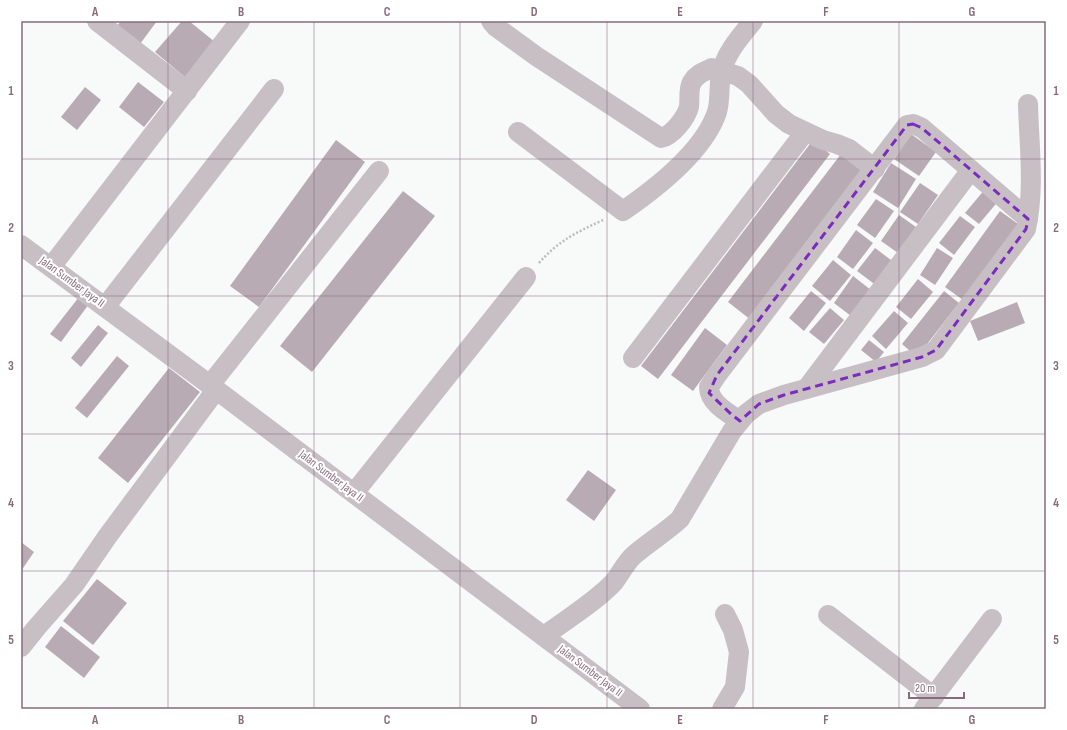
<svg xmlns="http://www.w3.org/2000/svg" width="1067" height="730" font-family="'Sofia Sans Condensed',sans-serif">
<rect width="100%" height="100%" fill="#f8fafa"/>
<g fill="#b8abb3">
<path d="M121,21H157L140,44L117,26Z"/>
<path d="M182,21H189L215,42L185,77L155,52Z"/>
<path d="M138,82L164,102L144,127L119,107Z"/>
<path d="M85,87L101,100L77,130L61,117Z"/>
<path d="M911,134L936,152L919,176L894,159Z"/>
<path d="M336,140L365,162L259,307L230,286Z"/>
<path d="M813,140L830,154L658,379L641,366Z"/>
<path d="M841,154L864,172L751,320L728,302Z"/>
<path d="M891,163L916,179L898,208L873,192Z"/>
<path d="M920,183L938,195L918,224L900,212Z"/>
<path d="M986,188L1000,199L979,224L965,213Z"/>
<path d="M403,191L435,216L312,372L280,346Z"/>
<path d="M876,199L894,211L875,238L857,225Z"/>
<path d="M1000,211L1018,224L963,300L945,287Z"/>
<path d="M899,215L916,227L898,253L881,241Z"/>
<path d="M960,216L975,227L954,255L939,243Z"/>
<path d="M856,230L873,243L853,269L837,257Z"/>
<path d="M875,248L895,263L877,286L857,271Z"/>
<path d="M937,248L953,258L935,285L920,275Z"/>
<path d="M833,260L851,275L830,301L812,286Z"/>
<path d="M853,276L871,290L851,316L834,303Z"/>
<path d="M918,279L933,292L911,319L896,307Z"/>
<path d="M811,291L826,303L804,331L789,318Z"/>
<path d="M944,291L959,303L917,357L902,344Z"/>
<path d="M79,297L89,304L61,342L50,334Z"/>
<path d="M1017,302L1025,323L978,341L970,321Z"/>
<path d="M830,308L844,320L824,344L809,332Z"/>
<path d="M894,311L908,323L886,349L872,336Z"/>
<path d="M98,325L108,333L81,367L71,358Z"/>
<path d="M705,328L727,345L693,391L671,375Z"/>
<path d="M869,340L884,352L876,362L861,350Z"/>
<path d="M117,356L129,366L87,418L75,408Z"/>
<path d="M169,368L200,392L128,483L98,458Z"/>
<path d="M588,470L616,490L594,521L566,500Z"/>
<path d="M21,542L34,552L21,571Z"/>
<path d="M97,579L127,603L93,645L63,621Z"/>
<path d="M61,626L100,657L84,678L45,647Z"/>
</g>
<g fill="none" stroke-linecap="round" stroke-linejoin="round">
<path stroke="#c0babe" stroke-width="2.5" stroke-dasharray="2 2" stroke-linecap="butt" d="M539,263C558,241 577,232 603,220"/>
<g stroke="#c7bfc4" stroke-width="20">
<path d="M97,21L187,91"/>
<path d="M491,21L496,27L536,56L661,138C672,136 686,118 689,107C690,99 688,89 692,82C697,74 703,72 712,68L738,76L749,84L776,114L789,124L823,140L837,144L849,149L875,169"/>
<path d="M518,132L623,211C655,189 704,151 717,112C721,99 718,83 722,70C727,51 741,36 753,21"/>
<path d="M21,245L210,385L640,709"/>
<path d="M51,267L240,21"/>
<path d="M105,307L274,89"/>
<path d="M633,358L805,132"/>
<path d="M210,385L379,171"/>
<path d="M807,388L971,170"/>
<path d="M740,421C728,413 709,403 709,387L717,375L907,125L913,124L922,128L1028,219"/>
<path d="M354,493L526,277"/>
<path d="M828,615L934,697"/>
<path d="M544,636C567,619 594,603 614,582C621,573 626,562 634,555C649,542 666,532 680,519L732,431L746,414L759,404L784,395L922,357L936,350L1026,229C1035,188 1029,146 1028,104"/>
<path d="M21,647L37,627L74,585L107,537L216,390"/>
<path d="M722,709L735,687L739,652L733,630L725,614"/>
<path d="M924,709L992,619"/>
</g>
</g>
<path fill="none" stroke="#7b2cbf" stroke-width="3" stroke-dasharray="8 5" stroke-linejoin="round" d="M913,124L922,128L1028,219L1026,229L936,350L922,357L784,395L759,404L740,421L732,415L709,393L717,375L907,125Z"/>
<path fill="none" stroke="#876b7c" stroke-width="1" stroke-opacity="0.55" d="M168,21V709M314,21V709M460,21V709M607,21V709M753,21V709M899,21V709M21,159H1046M21,296H1046M21,434H1046M21,571H1046"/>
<g text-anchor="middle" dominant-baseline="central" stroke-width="4" stroke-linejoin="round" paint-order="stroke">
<g font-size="12" fill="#876b7c" stroke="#fff">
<text transform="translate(72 282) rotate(36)">Jalan Sumber Jaya II</text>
<text transform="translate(331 476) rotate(37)">Jalan Sumber Jaya II</text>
<text transform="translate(590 671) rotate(37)">Jalan Sumber Jaya II</text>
</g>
</g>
<rect width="1067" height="730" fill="none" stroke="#ffffff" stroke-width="44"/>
<path d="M909 692v6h55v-6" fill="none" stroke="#876b7c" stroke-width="2"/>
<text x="915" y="692" font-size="12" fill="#876b7c" stroke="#ffffff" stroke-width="3" paint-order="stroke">20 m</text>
<rect x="22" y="22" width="1023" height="686" fill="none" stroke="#876b7c" stroke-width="1.5"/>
<g font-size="13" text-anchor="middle" font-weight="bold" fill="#876b7c">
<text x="95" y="16">A</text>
<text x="241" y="16">B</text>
<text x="387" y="16">C</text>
<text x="534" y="16">D</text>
<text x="680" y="16">E</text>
<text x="826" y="16">F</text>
<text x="972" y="16">G</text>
<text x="11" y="95">1</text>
<text x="1056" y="95">1</text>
<text x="11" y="232">2</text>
<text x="1056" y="232">2</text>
<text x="11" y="370">3</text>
<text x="1056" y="370">3</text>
<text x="11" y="507">4</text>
<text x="1056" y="507">4</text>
<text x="11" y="644">5</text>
<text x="1056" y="644">5</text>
<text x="95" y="724">A</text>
<text x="241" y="724">B</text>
<text x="387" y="724">C</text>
<text x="534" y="724">D</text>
<text x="680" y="724">E</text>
<text x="826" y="724">F</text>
<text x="972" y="724">G</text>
</g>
</svg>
